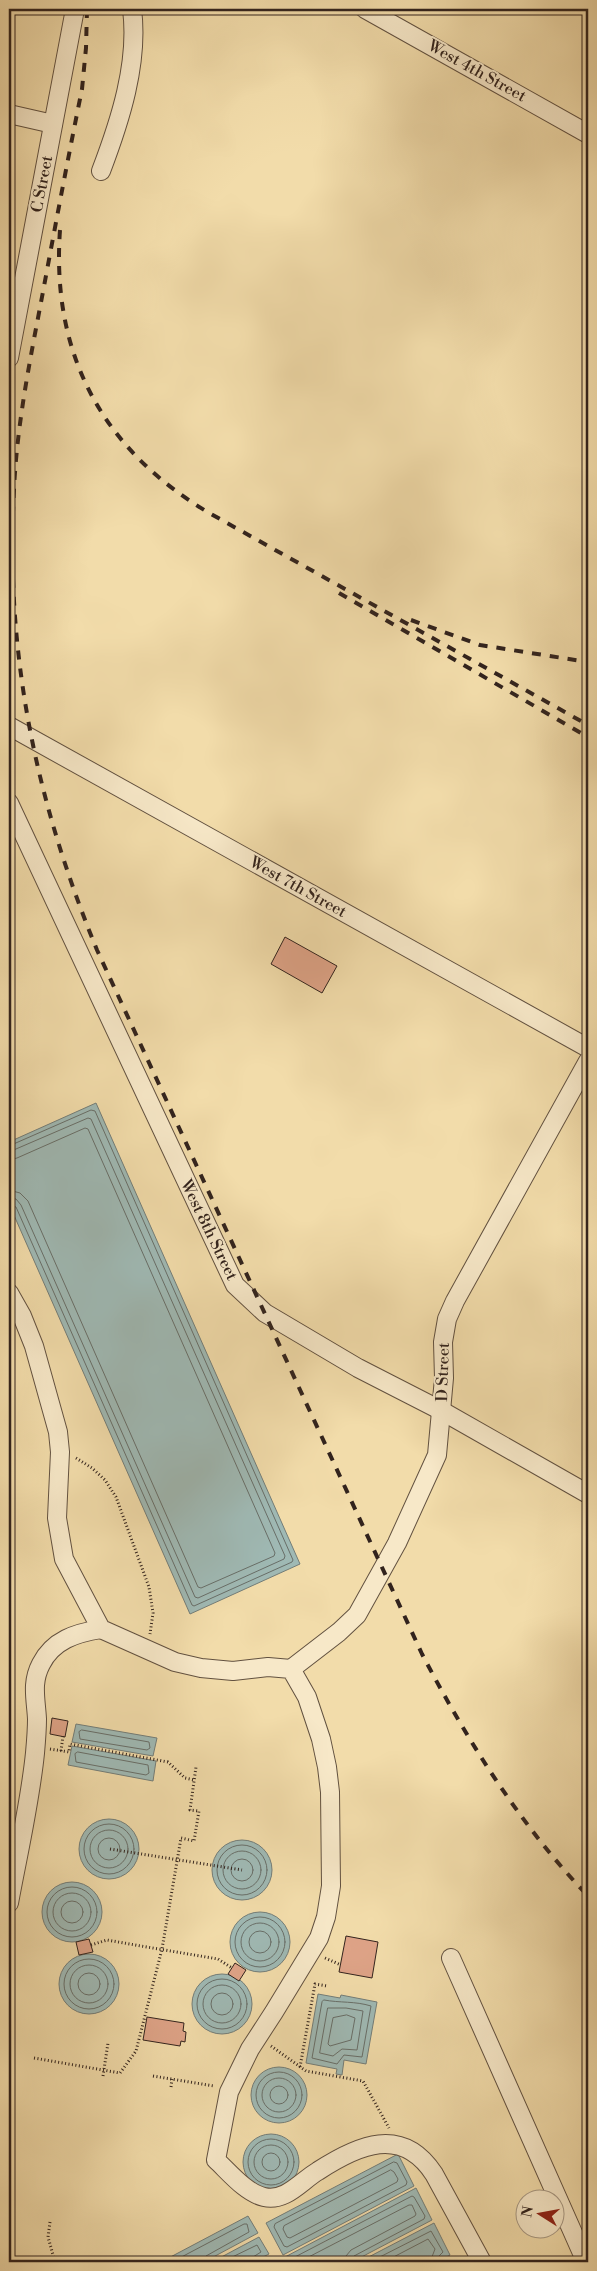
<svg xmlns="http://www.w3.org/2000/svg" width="597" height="2271" font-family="'Libre Bodoni',serif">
<rect width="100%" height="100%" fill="#f2dcaa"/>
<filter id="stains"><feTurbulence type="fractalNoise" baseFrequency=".004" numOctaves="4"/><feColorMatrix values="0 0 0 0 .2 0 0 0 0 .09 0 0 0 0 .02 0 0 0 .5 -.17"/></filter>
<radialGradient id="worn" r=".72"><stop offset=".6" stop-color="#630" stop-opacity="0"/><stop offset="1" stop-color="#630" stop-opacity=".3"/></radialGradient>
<g fill="#9fb9b4" stroke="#737d78">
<path d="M96,1103L300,1564L190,1614L9,1204V1142Z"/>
<path d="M76,1724L157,1738L153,1756L72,1742Z"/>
<path d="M72,1746L156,1761L153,1781L68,1765Z"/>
<circle cx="109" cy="1849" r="30"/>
<circle cx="242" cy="1870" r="30"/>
<circle cx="72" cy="1912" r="30"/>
<circle cx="260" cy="1942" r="30"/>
<circle cx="89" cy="1984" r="30"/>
<circle cx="222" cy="2004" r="30"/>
<path d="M318,1994L340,1998L341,1995L377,2002L366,2064L344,2060L342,2075L336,2074L337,2069L306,2063Z"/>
<circle cx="279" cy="2095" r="28"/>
<circle cx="271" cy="2162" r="28"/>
<path d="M398,2154L414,2186L283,2255L266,2223Z"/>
<path d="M416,2188L432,2220L352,2262H287L285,2257Z"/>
<path d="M248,2216L258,2233L204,2262H161Z"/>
<path d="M434,2223L450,2255L437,2262H359Z"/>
<path d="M259,2237L269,2254L253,2262H212Z"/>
</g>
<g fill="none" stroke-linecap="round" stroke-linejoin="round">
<g stroke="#686e68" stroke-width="1">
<path d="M9,1146L91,1110L95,1111L293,1560L292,1562L194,1606L192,1605L16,1207L9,1204"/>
<path d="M9,1152L88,1118L91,1119L285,1556L284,1559L198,1598L195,1597L21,1205L16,1199L9,1197"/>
<path d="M9,1160L17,1158L85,1128L88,1129L275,1553L274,1556L201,1588L198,1587L28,1201L20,1193L9,1190"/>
<path d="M82,1730L149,1742L150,1748L147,1750L80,1739L79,1732Z"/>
<path d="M78,1752L148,1765L149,1773L146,1775L76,1762L75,1754Z"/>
<circle cx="109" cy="1849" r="25"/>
<circle cx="109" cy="1849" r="19"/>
<circle cx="109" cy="1849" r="11"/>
<circle cx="242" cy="1870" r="25"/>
<circle cx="242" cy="1870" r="19"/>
<circle cx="242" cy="1870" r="11"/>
<circle cx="72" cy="1912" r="25"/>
<circle cx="72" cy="1912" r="19"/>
<circle cx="72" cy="1912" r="11"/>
<circle cx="260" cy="1942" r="25"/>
<circle cx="260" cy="1942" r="19"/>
<circle cx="260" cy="1942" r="11"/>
<circle cx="89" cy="1984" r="25"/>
<circle cx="89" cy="1984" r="19"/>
<circle cx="89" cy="1984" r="11"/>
<circle cx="222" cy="2004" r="25"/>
<circle cx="222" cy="2004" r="19"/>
<circle cx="222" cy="2004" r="11"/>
<path d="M324,2000C340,2003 355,2001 371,2006L362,2057L344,2055L337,2064L312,2058L322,2002Z"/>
<path d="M328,2008H346L363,2011L357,2050L342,2049L333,2056L320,2053Z"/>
<path d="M347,2015L355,2018L351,2040L330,2046L328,2044L333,2018Z"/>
<circle cx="279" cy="2095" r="23"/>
<circle cx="279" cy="2095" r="17"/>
<circle cx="279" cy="2095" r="9"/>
<circle cx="271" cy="2162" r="23"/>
<circle cx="271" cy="2162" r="17"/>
<circle cx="271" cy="2162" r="9"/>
<path d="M394,2162L397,2163L407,2182L406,2185L287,2247L284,2246L274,2227L275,2224Z"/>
<path d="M391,2170L394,2172L398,2179L397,2182L290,2238L287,2237L283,2229L284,2226Z"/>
<path d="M172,2262L244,2224H247L249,2232L206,2256L203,2262"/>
<path d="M222,2262L257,2245L261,2252L253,2257L252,2262"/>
<path d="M291,2262L293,2258L412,2196L414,2197L425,2216L424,2219L354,2256L351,2262"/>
<path d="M299,2262L409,2205H412L416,2214L415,2216L351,2250L346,2256L345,2262"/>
<path d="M370,2262L431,2231L443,2252L437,2258L436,2262"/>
<path d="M384,2262L428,2239L435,2249L430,2262"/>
</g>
</g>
<g fill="#dea387" stroke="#32231d">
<path d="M285,937L337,966L322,993L271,964Z"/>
<path d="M52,1718L68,1721L65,1737L50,1734Z"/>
<path d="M346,1936L378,1942L372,1978L339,1972Z"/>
<path d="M89,1939L93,1952L79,1955L76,1942Z"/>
<path d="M235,1963L246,1970L239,1981L228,1974Z"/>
<path d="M147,2017L184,2023L183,2031L186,2032L185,2042L181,2041L180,2046L143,2040Z"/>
</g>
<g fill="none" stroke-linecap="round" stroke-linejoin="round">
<g stroke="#625140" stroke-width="20">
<g id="minor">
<path d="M365,9L588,134"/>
<path d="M9,114L53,124"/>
<path d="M101,171C120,121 139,63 132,9"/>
<path d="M9,358L75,9"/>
<path d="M9,726L588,1048"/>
<path d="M9,803L235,1285L265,1313L358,1368L442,1411L588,1494"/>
<path d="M9,1293L22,1316L34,1346L58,1432L60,1452L57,1518L64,1559L101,1629L175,1662L201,1668L233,1671L268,1667L291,1669L307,1697L321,1739L327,1767L330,1792L331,1886L326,1917L319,1938L274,2012L250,2049L229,2092L216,2160C229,2172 246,2193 264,2197C286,2202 301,2181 318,2171C358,2145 402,2125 434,2174L482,2262"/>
<path d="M291,1669L339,1632L357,1615L397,1543L437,1455L444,1378L443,1342L447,1319L455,1301L588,1061"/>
<path d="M9,1903C18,1854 30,1803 35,1753C36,1742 37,1731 37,1719C36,1699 31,1683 41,1664C53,1640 76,1633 101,1629"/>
<path d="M451,1958L586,2262"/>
</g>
</g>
<g stroke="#32231d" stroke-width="3" stroke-dasharray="1 2.5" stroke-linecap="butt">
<path d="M76,1458L92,1468L105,1480L116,1497L149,1587L153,1613L150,1634"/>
<path d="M50,1749L69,1752L70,1744L168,1762L185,1778L194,1780"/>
<path d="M61,1751L63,1736"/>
<path d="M110,1849L242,1870"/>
<path d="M91,1945L107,1940L141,1946L218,1959L232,1968"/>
<path d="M325,1958L341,1965"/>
<path d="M271,2046L306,2071L363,2081L389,2128"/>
<path d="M34,2058L120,2073L136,2051L162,1949L181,1838L194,1841L199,1811L190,1810L196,1767"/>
<path d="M300,2067L315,1984L327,1986"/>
<path d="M103,2076L108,2043"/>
<path d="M153,2076L214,2086"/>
<path d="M171,2087L172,2079"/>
<path d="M50,2222L48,2237L55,2262"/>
</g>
<use href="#minor" stroke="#f7e8c8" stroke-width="18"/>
<g stroke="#32231d" stroke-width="4" stroke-dasharray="9 9" stroke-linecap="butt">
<path d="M87,9L86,48L82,89C68,158 55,227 42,297C30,360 17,424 14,489C5,652 35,799 97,950L422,1654C467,1740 520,1825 588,1896"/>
<path d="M60,230C51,355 103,451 211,514L588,725"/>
<path d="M339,593L588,737"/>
<path d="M411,620L480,645L588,662"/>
</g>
</g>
<g text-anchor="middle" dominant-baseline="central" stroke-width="4" stroke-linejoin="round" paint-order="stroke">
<g font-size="16" fill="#32231d" stroke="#f7e8c8">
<text transform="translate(477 71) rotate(29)">West 4th Street</text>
<text transform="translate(42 184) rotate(-79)">C Street</text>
<text transform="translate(298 887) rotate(29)">West 7th Street</text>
<text transform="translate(209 1230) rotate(64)">West 8th Street</text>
<text transform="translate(443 1372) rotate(-88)">D Street</text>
</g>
</g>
<rect width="597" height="2271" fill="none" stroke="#f2dcaa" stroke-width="30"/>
<rect x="10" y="10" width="577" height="2251" fill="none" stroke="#32231d" stroke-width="2.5"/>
<rect x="15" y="15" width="567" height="2241" fill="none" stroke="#32231d"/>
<g transform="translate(540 2214) rotate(281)"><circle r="24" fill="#f7e8c8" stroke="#a89984"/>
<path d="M0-4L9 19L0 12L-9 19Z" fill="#8f2418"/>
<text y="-8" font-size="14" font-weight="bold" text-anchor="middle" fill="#32231d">N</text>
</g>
<rect width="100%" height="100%" filter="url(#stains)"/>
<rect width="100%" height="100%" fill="url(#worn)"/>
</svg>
